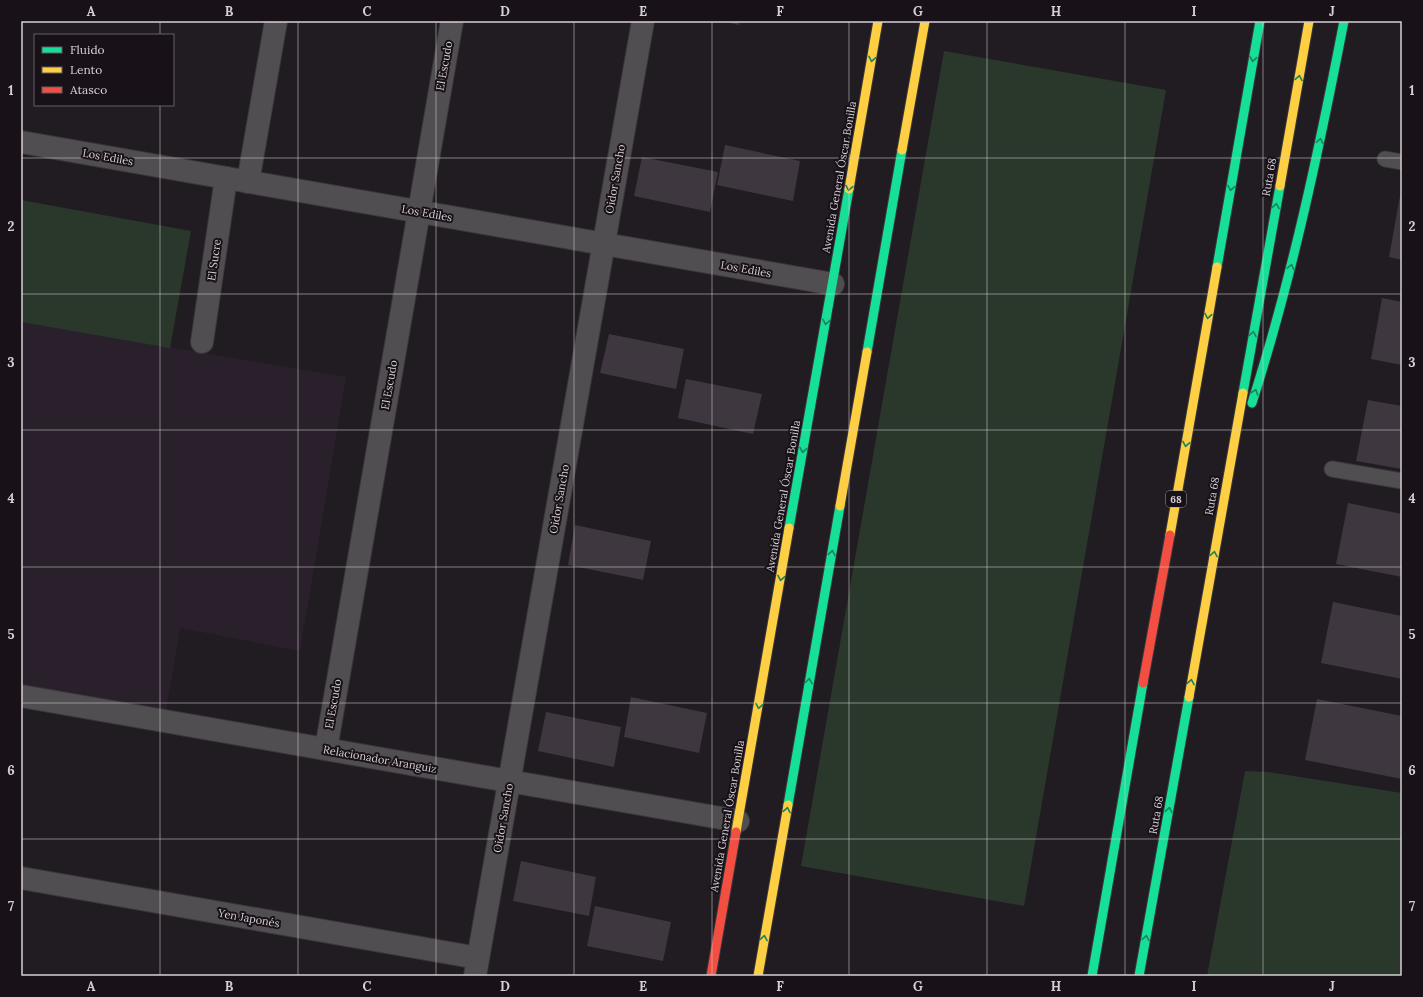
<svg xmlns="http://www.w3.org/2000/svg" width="1423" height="997" font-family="Lora,serif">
<rect width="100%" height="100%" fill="#201c21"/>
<path fill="#2a202b" d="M21,322L346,377L300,651L180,628L166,711L21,686Z"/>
<g fill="#2a382b">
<path d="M944,51L1166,90L1024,906L801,866Z"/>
<path d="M21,200L191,231L170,348L21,322Z"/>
<path d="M1245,771L1268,772L1402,793V976H1207Z"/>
</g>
<g fill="#3e373f">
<path d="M721,21H740L739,25Z"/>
<path d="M725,145L800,161L793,201L717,185Z"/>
<path d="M642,157L718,172L710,212L634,196Z"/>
<path d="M1400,196H1402V260L1389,257Z"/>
<path d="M1382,298L1402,302V365L1371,359Z"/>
<path d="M609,334L684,349L676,389L600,373Z"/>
<path d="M686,379L762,394L753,434L678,418Z"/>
<path d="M1368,400L1402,406V469L1356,461Z"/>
<path d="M1348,503L1402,514V577L1336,564Z"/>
<path d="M575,525L651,541L643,580L568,565Z"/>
<path d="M1333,602L1402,616V679L1321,663Z"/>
<path d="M631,697L707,713L699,753L624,737Z"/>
<path d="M1317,699L1402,716V779L1305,760Z"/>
<path d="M546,712L621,727L614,767L538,751Z"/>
<path d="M521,861L596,877L589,916L513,901Z"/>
<path d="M595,906L671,922L663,961L587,946Z"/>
</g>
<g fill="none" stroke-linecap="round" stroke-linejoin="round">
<g stroke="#3a373b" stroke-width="17">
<g id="lane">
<path d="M1385,159L1402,162"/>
<path d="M1332,469L1402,481"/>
</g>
</g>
<g stroke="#3a373b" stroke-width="24">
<g id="street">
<path d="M21,142L833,284"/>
<path d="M248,182L276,21"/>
<path d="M202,342L226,178"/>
<path d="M21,696L738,821"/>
<path d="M326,749L452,21"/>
<path d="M21,878L478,958"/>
<path d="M475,976L643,21"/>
</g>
</g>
<g stroke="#3a373b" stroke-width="11">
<g id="fast">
<path d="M1217,267L1260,21"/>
<path d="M867,352L902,150"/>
<path d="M1243,393L1280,186"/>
<path d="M1252,403C1292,278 1319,150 1344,21"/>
<path d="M789,528L849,189"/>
<path d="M788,805L840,506"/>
<path d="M1092,976L1143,683"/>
<path d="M1139,976L1189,697"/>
</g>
</g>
<g stroke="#3a373b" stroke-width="11">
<g id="slow">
<path d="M902,150L925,21"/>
<path d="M1280,186L1309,21"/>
<path d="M849,189L878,21"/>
<path d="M840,506L867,352"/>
<path d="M1170,535L1217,267"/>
<path d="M1189,697L1243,393"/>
<path d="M736,832L789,528"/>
<path d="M758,976L788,805"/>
</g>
</g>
<g stroke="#3a373b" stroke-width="11">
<g id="jam">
<path d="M1143,683L1170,535"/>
<path d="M711,976L736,832"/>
</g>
</g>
<use href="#lane" stroke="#514e51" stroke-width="15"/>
<use href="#street" stroke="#514e51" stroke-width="22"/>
<use href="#fast" stroke="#16e098" stroke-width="9"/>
<use href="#slow" stroke="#ffcf43" stroke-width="9"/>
<use href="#jam" stroke="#f24e42" stroke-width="9"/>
</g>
<defs><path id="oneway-chevron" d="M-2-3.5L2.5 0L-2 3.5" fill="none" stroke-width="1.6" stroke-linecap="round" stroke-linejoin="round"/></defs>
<g stroke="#17835e">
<use href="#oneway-chevron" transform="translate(872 59) rotate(100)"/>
<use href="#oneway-chevron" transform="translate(1253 59) rotate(100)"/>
<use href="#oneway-chevron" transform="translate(1299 78) rotate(-80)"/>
<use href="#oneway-chevron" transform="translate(1320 141) rotate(-79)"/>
<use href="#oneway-chevron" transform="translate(849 188) rotate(100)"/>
<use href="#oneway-chevron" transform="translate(1231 188) rotate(100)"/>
<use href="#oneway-chevron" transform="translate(1276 206) rotate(-80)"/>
<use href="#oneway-chevron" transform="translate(1291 267) rotate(-76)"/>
<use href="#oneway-chevron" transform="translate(1208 316) rotate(100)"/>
<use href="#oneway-chevron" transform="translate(826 322) rotate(100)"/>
<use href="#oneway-chevron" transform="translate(1253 334) rotate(-80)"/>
<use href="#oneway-chevron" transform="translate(1255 392) rotate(-71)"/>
<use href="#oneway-chevron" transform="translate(1186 444) rotate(100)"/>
<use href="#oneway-chevron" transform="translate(803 450) rotate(100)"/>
<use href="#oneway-chevron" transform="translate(832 553) rotate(-80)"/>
<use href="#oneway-chevron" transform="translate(1214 554) rotate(-80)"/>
<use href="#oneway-chevron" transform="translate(781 578) rotate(100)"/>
<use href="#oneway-chevron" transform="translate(809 681) rotate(-80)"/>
<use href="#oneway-chevron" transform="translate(1191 682) rotate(-80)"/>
<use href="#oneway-chevron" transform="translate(759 706) rotate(100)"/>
<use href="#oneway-chevron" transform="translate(787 810) rotate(-80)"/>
<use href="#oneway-chevron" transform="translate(1169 810) rotate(-80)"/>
<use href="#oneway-chevron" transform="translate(764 938) rotate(-80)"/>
<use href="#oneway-chevron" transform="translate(1146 938) rotate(-80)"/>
</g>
<path fill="none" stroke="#d5d0d5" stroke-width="1" stroke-opacity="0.55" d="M160,21V35M298,21V976M436,21V976M574,21V976M712,21V976M849,21V976M987,21V976M1125,21V976M1263,21V976M160,105V976M21,158H1402M21,294H1402M21,430H1402M21,567H1402M21,703H1402M21,839H1402"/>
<g text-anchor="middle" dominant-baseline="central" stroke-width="4" stroke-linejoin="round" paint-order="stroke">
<rect fill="#181218" stroke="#9c979c" stroke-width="1" x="1166" y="491" width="20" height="16" rx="3"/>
<g font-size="10" font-weight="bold" fill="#d5d0d5">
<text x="1176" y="499">68</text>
</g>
<g font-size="11" fill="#d5d0d5" stroke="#181218">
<text transform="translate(444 66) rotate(-80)">El Escudo</text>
<text transform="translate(108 157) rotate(10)">Los Ediles</text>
<text transform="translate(839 177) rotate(-80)">Avenida General Óscar Bonilla</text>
<text transform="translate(1269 177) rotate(-80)">Ruta 68</text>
<text transform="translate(615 179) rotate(-80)">Oidor Sancho</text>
<text transform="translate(427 213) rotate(10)">Los Ediles</text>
<text transform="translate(214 260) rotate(-82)">El Sucre</text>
<text transform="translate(746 269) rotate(10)">Los Ediles</text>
<text transform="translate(389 385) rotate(-80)">El Escudo</text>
<text transform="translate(783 496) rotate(-80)">Avenida General Óscar Bonilla</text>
<text transform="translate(1212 496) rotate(-80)">Ruta 68</text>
<text transform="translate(559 499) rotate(-80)">Oidor Sancho</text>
<text transform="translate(333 704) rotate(-80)">El Escudo</text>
<text transform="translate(380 759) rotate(10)">Relacionador Aranguiz</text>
<text transform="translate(1156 815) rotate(-80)">Ruta 68</text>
<text transform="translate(727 816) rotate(-80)">Avenida General Óscar Bonilla</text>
<text transform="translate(503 818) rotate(-80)">Oidor Sancho</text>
<text transform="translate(249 918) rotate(10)">Yen Japonés</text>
</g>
</g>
<rect width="1423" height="997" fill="none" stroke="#181218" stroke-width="44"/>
<rect x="34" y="34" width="140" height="72" fill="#181218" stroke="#645e64"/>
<rect x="42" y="47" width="20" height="6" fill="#16e098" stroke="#645e64"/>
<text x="70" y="54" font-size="12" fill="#d5d0d5">Fluido</text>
<rect x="42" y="67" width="20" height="6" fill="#ffcf43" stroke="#645e64"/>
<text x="70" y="74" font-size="12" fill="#d5d0d5">Lento</text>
<rect x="42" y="87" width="20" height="6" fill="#f24e42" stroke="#645e64"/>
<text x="70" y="94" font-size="12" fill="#d5d0d5">Atasco</text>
<rect x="22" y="22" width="1379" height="953" fill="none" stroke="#d5d0d5" stroke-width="1.5"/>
<g font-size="13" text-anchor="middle" font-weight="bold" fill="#d5d0d5">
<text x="91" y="16">A</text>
<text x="229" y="16">B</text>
<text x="367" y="16">C</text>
<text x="505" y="16">D</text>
<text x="643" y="16">E</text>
<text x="780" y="16">F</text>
<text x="918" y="16">G</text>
<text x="1056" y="16">H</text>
<text x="1194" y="16">I</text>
<text x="1332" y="16">J</text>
<text x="11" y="95">1</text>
<text x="1412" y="95">1</text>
<text x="11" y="231">2</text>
<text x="1412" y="231">2</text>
<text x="11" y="367">3</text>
<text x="1412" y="367">3</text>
<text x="11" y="503">4</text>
<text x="1412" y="503">4</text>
<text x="11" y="639">5</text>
<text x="1412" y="639">5</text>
<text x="11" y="775">6</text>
<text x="1412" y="775">6</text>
<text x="11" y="911">7</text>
<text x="1412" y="911">7</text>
<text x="91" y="991">A</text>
<text x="229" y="991">B</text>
<text x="367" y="991">C</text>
<text x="505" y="991">D</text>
<text x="643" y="991">E</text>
<text x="780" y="991">F</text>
<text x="918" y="991">G</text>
<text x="1056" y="991">H</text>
<text x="1194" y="991">I</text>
<text x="1332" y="991">J</text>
</g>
</svg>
